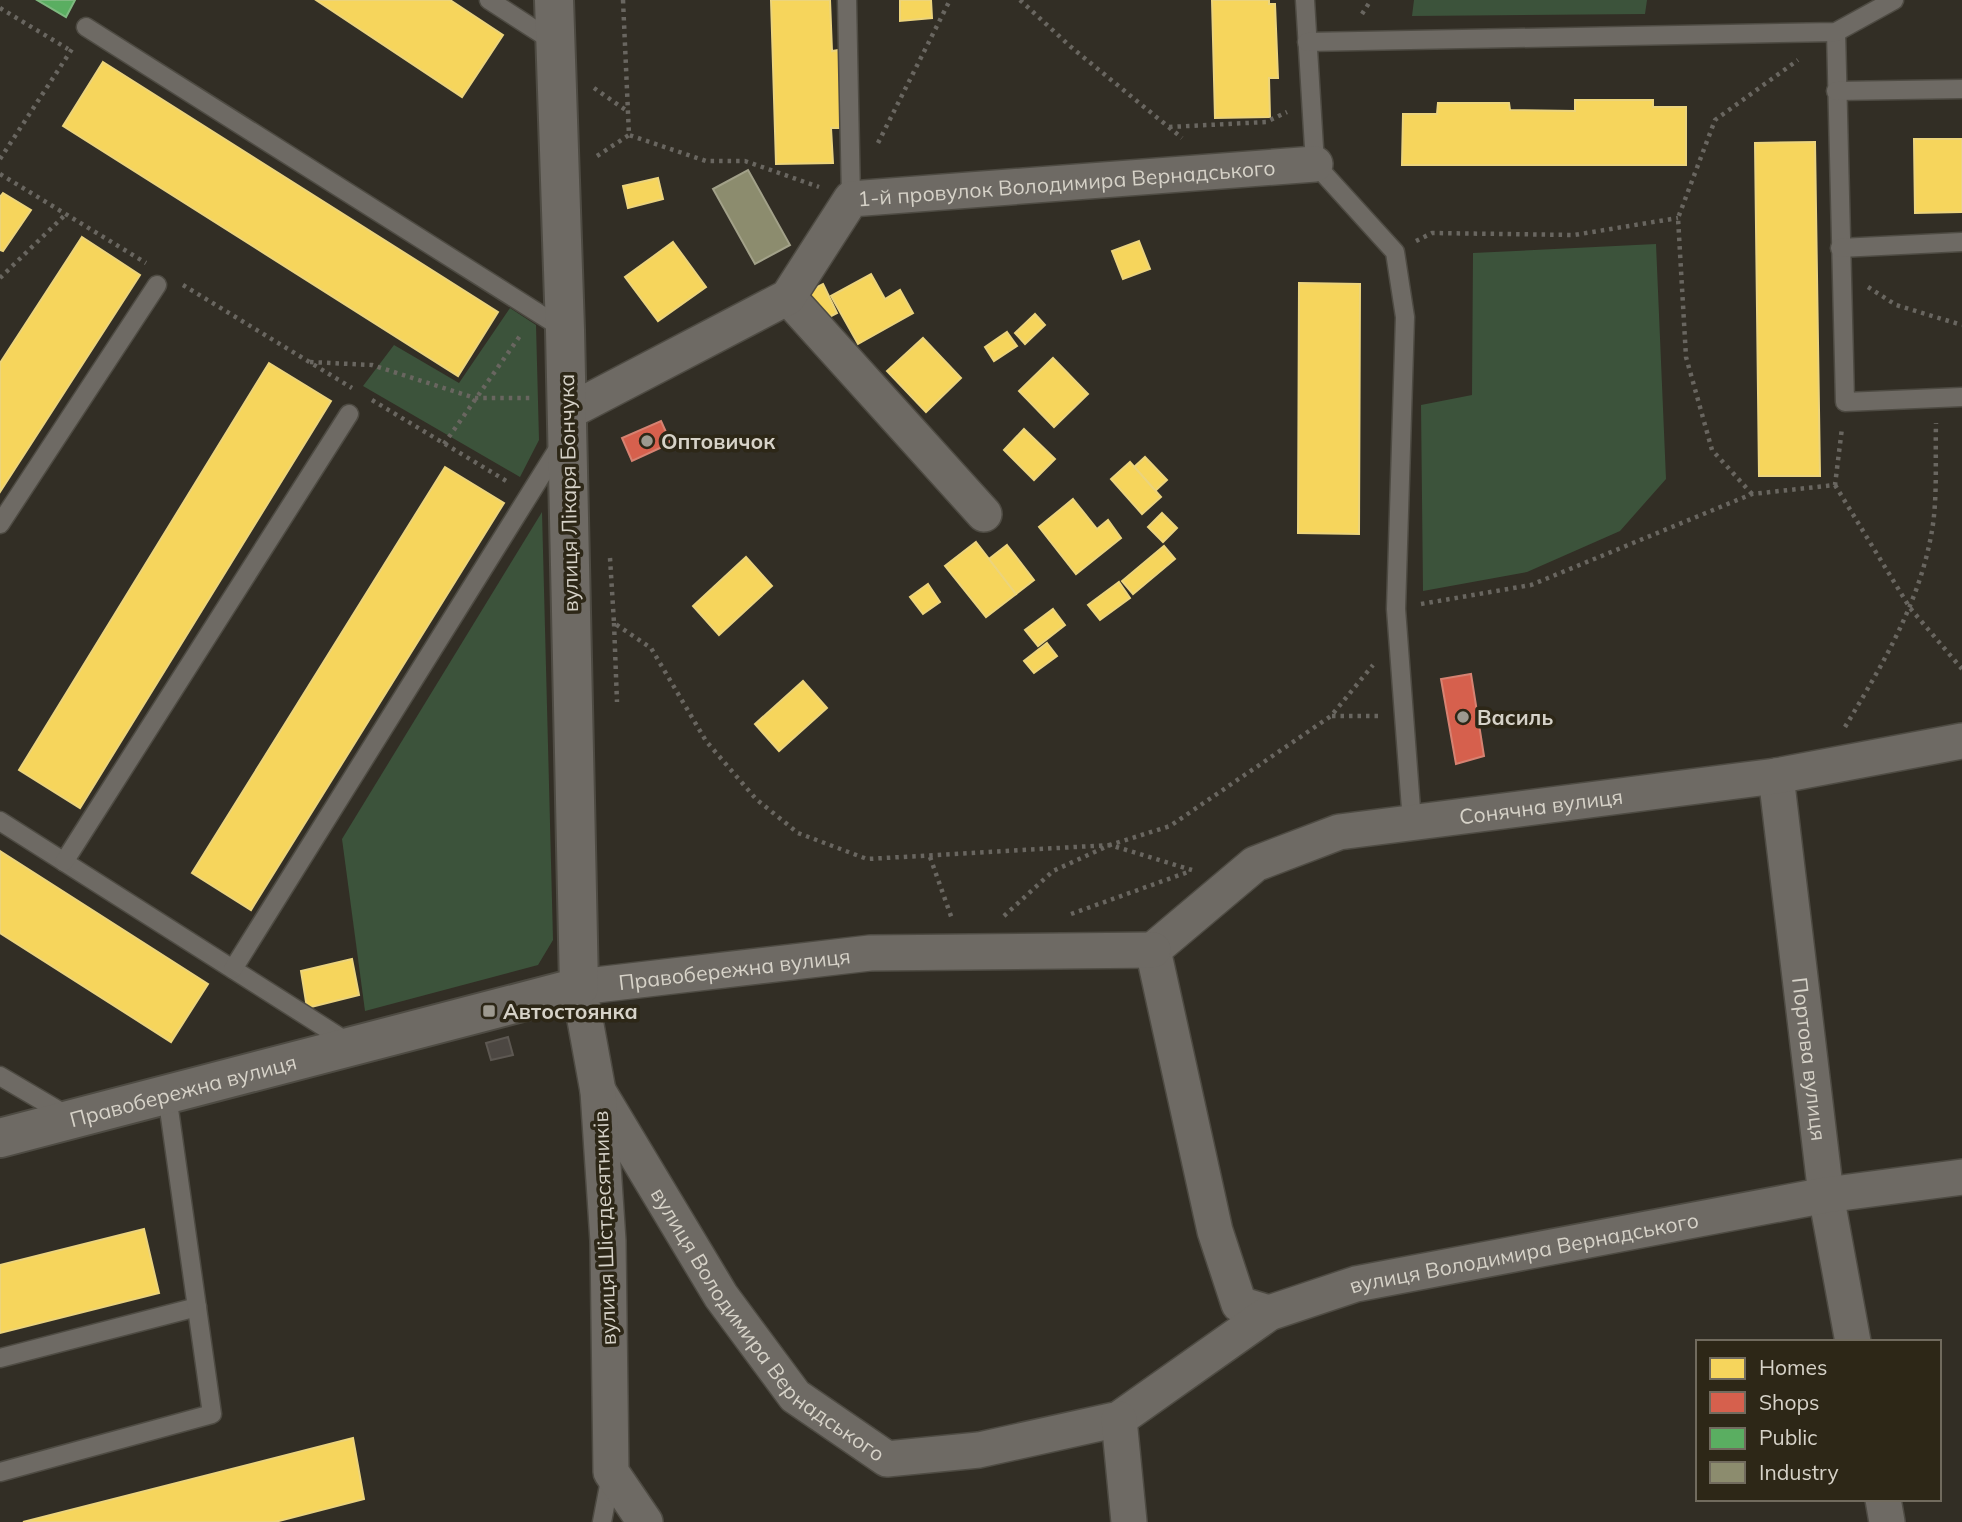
<svg xmlns="http://www.w3.org/2000/svg" width="1962" height="1522" font-family="Mulish,sans-serif">
<rect width="100%" height="100%" fill="#322e25"/>
<g fill="#3c533b">
<path d="M1414,0H1647L1645,14L1412,16Z"/>
<path d="M1656,244L1666,479L1620,531L1527,572L1423,591L1421,405L1472,395L1473,253Z"/>
<path d="M510,308L536,325L539,440L520,477L363,386L394,345L459,383Z"/>
<path d="M542,512L553,940L538,965L365,1011L342,839Z"/>
</g>
<g fill="#f6d55c" stroke="#ecd47c" stroke-width="2">
<path d="M316,0H450L503,35L462,97Z"/>
<path d="M771,0H830L832,51L839,50L841,128H831L833,163L776,164Z"/>
<path d="M900,0H931L932,18L900,21Z"/>
<path d="M1212,0H1269V4H1275L1278,78H1269L1270,117L1215,118Z"/>
<path d="M103,62L498,312L458,376L63,126Z"/>
<path d="M1575,100H1653V107H1686V165H1402L1403,114H1437L1438,103H1509L1510,110L1575,111Z"/>
<path d="M1914,139H1962V212L1915,213Z"/>
<path d="M1815,142L1820,476H1759L1755,143Z"/>
<path d="M658,178L663,199L628,208L623,186Z"/>
<path d="M3,193L31,210L3,251L0,250V197Z"/>
<path d="M82,237L140,275L0,492V363Z"/>
<path d="M1139,241L1150,269L1123,279L1112,251Z"/>
<path d="M673,242L706,287L658,321L625,277Z"/>
<path d="M871,274L885,299L900,290L913,313L858,344L831,296Z"/>
<path d="M1299,283L1360,284L1359,534L1298,533Z"/>
<path d="M823,284L837,313L818,323L803,294Z"/>
<path d="M1035,314L1045,325L1025,344L1015,333Z"/>
<path d="M1007,332L1017,346L994,361L985,347Z"/>
<path d="M923,338L961,378L926,412L887,371Z"/>
<path d="M1053,358L1088,394L1054,427L1019,391Z"/>
<path d="M269,363L331,401L80,808L19,770Z"/>
<path d="M1024,429L1055,459L1034,480L1004,450Z"/>
<path d="M1145,457L1167,480L1155,491L1134,467Z"/>
<path d="M1130,462L1161,497L1142,514L1111,479Z"/>
<path d="M445,467L504,503L251,910L192,873Z"/>
<path d="M1073,499L1097,529L1108,520L1121,538L1076,574L1039,527Z"/>
<path d="M1162,513L1177,528L1163,542L1148,527Z"/>
<path d="M976,542L1016,594L986,617L945,566Z"/>
<path d="M1007,545L1034,580L1016,594L989,559Z"/>
<path d="M1164,546L1175,559L1133,594L1122,581Z"/>
<path d="M746,557L772,586L719,635L693,606Z"/>
<path d="M1119,582L1130,598L1100,620L1088,605Z"/>
<path d="M928,584L940,602L923,614L910,597Z"/>
<path d="M1053,609L1065,625L1038,646L1025,630Z"/>
<path d="M1047,643L1057,656L1034,673L1024,661Z"/>
<path d="M803,681L827,708L779,751L755,724Z"/>
<path d="M0,851L208,984L171,1042L0,933Z"/>
<path d="M352,959L359,995L307,1008L301,971Z"/>
<path d="M144,1229L159,1293L0,1333V1265Z"/>
<path d="M353,1438L364,1499L275,1522H23Z"/>
</g>
<g fill="#d6604d" stroke="#d68272" stroke-width="2">
<path d="M661,421L671,443L632,461L622,438Z"/>
<path d="M1471,674L1484,756L1456,764L1441,679Z"/>
</g>
<path fill="#5aae61" stroke="#7fb980" stroke-width="2" d="M37,0H75L66,17Z"/>
<path fill="#8c8c6e" stroke="#a2a189" stroke-width="2" d="M748,170L790,245L755,264L713,189Z"/>
<path fill="#4c4742" stroke="#5d5852" stroke-width="2" d="M508,1037L513,1055L491,1060L486,1043Z"/>
<g fill="none" stroke-linecap="round" stroke-linejoin="round">
<g stroke="#4e4b43" stroke-width="21">
<g id="lane">
<path d="M489,0L554,42"/>
<path d="M847,0L851,199"/>
<path d="M1305,0L1315,164L1395,252L1405,317L1396,609L1412,822"/>
<path d="M86,27L565,330"/>
<path d="M1836,32L1845,402L1962,397"/>
<path d="M1307,42L1836,32L1894,0"/>
<path d="M1836,91L1962,89"/>
<path d="M1840,248L1962,242"/>
<path d="M0,524L157,285"/>
<path d="M0,821L349,1043"/>
<path d="M64,862L349,414"/>
<path d="M233,969L561,444"/>
<path d="M0,1076L68,1116"/>
<path d="M0,1358L197,1307"/>
<path d="M0,1472L212,1414L167,1095"/>
<path d="M602,1522L611,1475"/>
</g>
</g>
<g stroke="#4e4b43" stroke-width="38">
<g id="street">
<path d="M788,297L984,514"/>
<path id="s1" d="M566,413L788,297L851,199L1315,164"/>
<path id="s2" d="M1776,776L1826,1195L1853,1342"/>
<path id="s3" d="M1153,950L1255,864L1339,832L1776,776L1962,741"/>
<path d="M1153,950L1215,1231L1239,1304L1269,1313"/>
<path id="s4" d="M598,1091L721,1296L795,1396L887,1459L979,1450L1119,1419L1269,1313L1356,1284L1826,1195L1962,1177"/>
<path d="M1119,1419L1129,1522"/>
<path d="M1883,1499L1887,1522"/>
<path id="s5" d="M645,1522L611,1472L608,1241L598,1091L579,987L870,953L1153,950"/>
</g>
</g>
<g stroke="#4e4b43" stroke-width="42">
<g id="secondary">
<path id="s6" d="M0,1138L579,987L565,330L554,0"/>
</g>
</g>
<g stroke="#696660" stroke-width="4.5" stroke-dasharray="3.5 5" stroke-linecap="butt">
<path d="M623,0L629,135L706,161H745L819,187"/>
<path d="M1020,0L1071,47L1182,138"/>
<path d="M0,8L68,49"/>
<path d="M1362,14L1371,0"/>
<path d="M594,88L627,111"/>
<path d="M1169,127L1266,122L1287,112"/>
<path d="M878,143L950,0"/>
<path d="M597,156L629,135"/>
<path d="M0,159L72,49"/>
<path d="M0,174L146,263"/>
<path d="M1416,241L1432,233L1574,235L1678,218"/>
<path d="M0,278L66,214"/>
<path d="M183,285L352,388"/>
<path d="M1868,287L1896,305L1962,325"/>
<path d="M310,362L372,365L475,398H531"/>
<path d="M372,400L508,482"/>
<path d="M444,444L522,333"/>
<path d="M1835,485L1910,608L1962,669"/>
<path d="M1752,494L1712,450L1686,357L1678,218L1715,120L1798,60"/>
<path d="M610,558L614,623L651,648L706,741L756,799L798,833L867,859L1110,845L1192,870"/>
<path d="M1421,604L1531,585L1752,494L1835,485L1842,428"/>
<path d="M614,623L617,702"/>
<path d="M1332,716H1379"/>
<path d="M1845,727C1881,667 1918,606 1931,536C1938,501 1935,460 1936,423"/>
<path d="M930,857L952,919"/>
<path d="M1071,914L1188,872"/>
<path d="M1004,916L1053,871L1110,845L1170,826L1331,716L1373,665"/>
</g>
<use href="#lane" stroke="#6e6a64" stroke-width="18"/>
<use href="#street" stroke="#6e6a64" stroke-width="35"/>
<use href="#secondary" stroke="#6e6a64" stroke-width="38"/>
</g>
<g fill="#9d998f" stroke="#2d2717" stroke-width="2.5">
<circle cx="647" cy="441" r="7"/>
<circle cx="1463" cy="717" r="7"/>
<rect x="482" y="1004" width="14" height="14" rx="3.5"/>
</g>
<g text-anchor="middle" dominant-baseline="central" stroke-width="7" stroke-linejoin="round" paint-order="stroke">
<g font-size="21" fill="#d6d2c8" stroke="#2d2717">
<text stroke="none"><textPath href="#s1" startOffset="583">1-й провулок Володимира Вернадського</textPath></text>
<text transform="translate(568 493) rotate(-91)">вулиця Лікаря Бончука</text>
<text stroke="none"><textPath href="#s3" startOffset="427">Сонячна вулиця</textPath></text>
<text stroke="none"><textPath href="#s5" startOffset="704">Правобережна вулиця</textPath></text>
<text stroke="none"><textPath href="#s2" startOffset="285">Портова вулиця</textPath></text>
<text stroke="none"><textPath href="#s6" startOffset="189">Правобережна вулиця</textPath></text>
<text transform="translate(604 1228) rotate(-92)">вулиця Шістдесятників</text>
<text stroke="none"><textPath href="#s4" startOffset="1157">вулиця Володимира Вернадського</textPath></text>
<text stroke="none"><textPath href="#s4" startOffset="292">вулиця Володимира Вернадського</textPath></text>
</g>
<g font-size="21" font-weight="bold" fill="#d6d2c8" stroke="#2d2717" text-anchor="start">
<text x="661" y="441">Оптовичок</text>
<text x="1477" y="717">Василь</text>
<text x="503" y="1011">Автостоянка</text>
</g>
</g>
<rect x="1696" y="1340" width="245" height="161" fill="#2d2717" stroke="#716b5e" stroke-width="2"/>
<rect x="1710" y="1358" width="35" height="21" fill="#f6d55c" stroke="#716b5e" stroke-width="2"/>
<text x="1759" y="1375" font-size="21" fill="#d6d2c8">Homes</text>
<rect x="1710" y="1392" width="35" height="21" fill="#d6604d" stroke="#716b5e" stroke-width="2"/>
<text x="1759" y="1410" font-size="21" fill="#d6d2c8">Shops</text>
<rect x="1710" y="1428" width="35" height="21" fill="#5aae61" stroke="#716b5e" stroke-width="2"/>
<text x="1759" y="1445" font-size="21" fill="#d6d2c8">Public</text>
<rect x="1710" y="1462" width="35" height="21" fill="#8c8c6e" stroke="#716b5e" stroke-width="2"/>
<text x="1759" y="1480" font-size="21" fill="#d6d2c8">Industry</text>
</svg>
